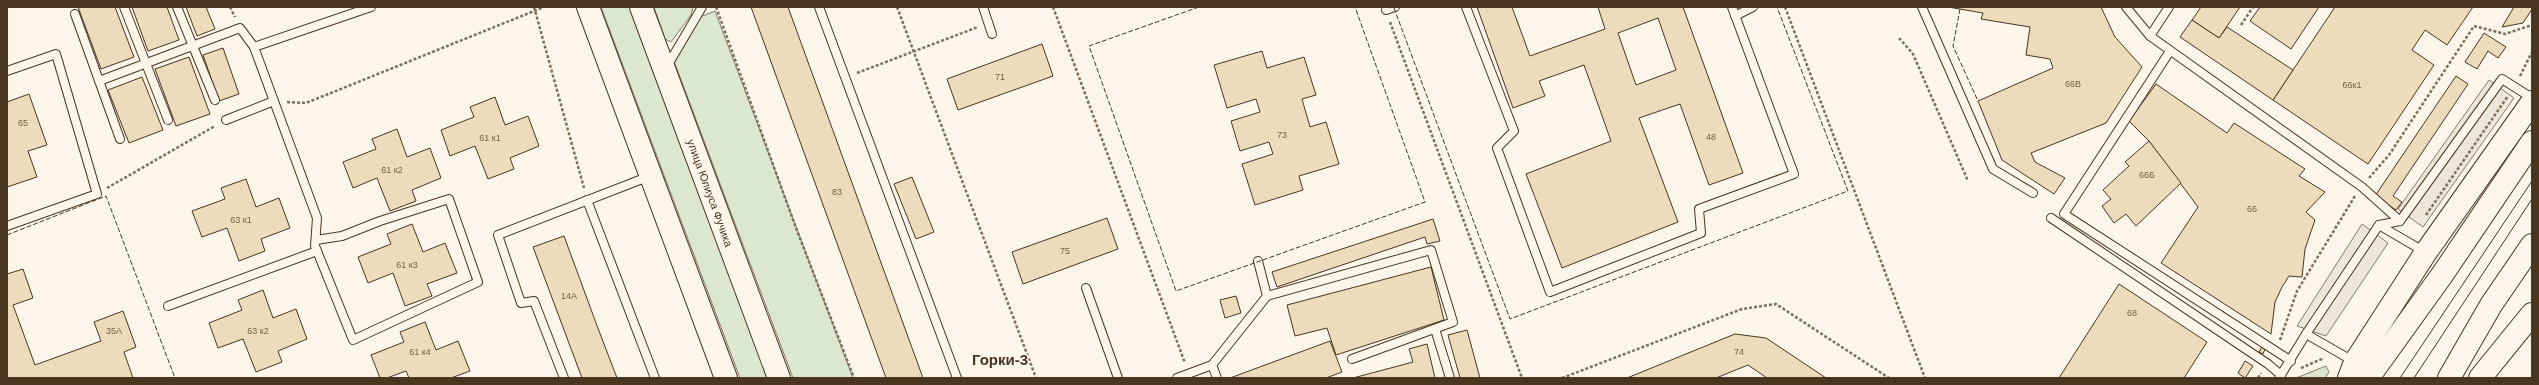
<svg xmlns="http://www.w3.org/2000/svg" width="2539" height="385" font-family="Arial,sans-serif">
<rect width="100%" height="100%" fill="#fbf6e9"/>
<g fill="#dce7d0" stroke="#887966">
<path d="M601,7H633L771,378H740Z"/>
<path d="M654,7H693L691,15L671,42L665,39Z"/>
<path d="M715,11L853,378H793L674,61L700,17Z"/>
<path d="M2326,366L2329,372L2325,378H2296Z"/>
</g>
<g fill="#ede7d9" stroke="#887966">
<path d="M2489,80L2514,98L2423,227L2398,209Z"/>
<path d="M2362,224L2388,243L2326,336L2297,326Z"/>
</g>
<g fill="#ecdcbc" stroke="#4a3520" fill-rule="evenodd">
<path d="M78,7H115L134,57L101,69Z"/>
<path d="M132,7H167L179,40L148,51Z"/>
<path d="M186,7H206L215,29L197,36Z"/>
<path d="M751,7H788L923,378H886Z"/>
<path d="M1477,7H1512L1530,56L1605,29L1598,7H1683L1743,173L1709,185L1680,104L1639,118L1678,222L1562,268L1526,174L1611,141L1584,65L1539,81L1545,96L1513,108ZM1658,18L1676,70L1636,85L1618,33Z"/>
<path d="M2101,7L2115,37L2142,67L2106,123L2031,153L2035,162L2065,178L2054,194L2002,160L1978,101L2053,68L2050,59L2026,55L2030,27L1981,19L1983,13L1948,7Z"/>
<path d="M2201,7H2240L2219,38L2192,20Z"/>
<path d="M2260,7H2319L2291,49L2250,21Z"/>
<path d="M2335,7H2473L2447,45L2425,30L2412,50L2434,65L2368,164L2273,100Z"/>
<path d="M2514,7H2532V9L2523,23L2502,27Z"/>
<path d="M2192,20L2219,38L2227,27L2293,70L2273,100L2180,37Z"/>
<path d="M2484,33L2506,47L2498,58L2488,51L2477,69L2465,62Z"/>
<path d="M1042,44L1053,76L958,110L947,79Z"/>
<path d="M223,48L239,94L219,101L203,55Z"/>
<path d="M1262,51L1267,68L1304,57L1316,95L1302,99L1310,127L1326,122L1339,164L1299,176L1303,190L1255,205L1242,164L1273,154L1269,142L1240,151L1231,121L1260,112L1256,99L1227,108L1214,65Z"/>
<path d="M189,57L210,114L176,126L155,69Z"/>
<path d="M2456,76L2468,84L2393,196L2402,202L2396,210L2375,196Z"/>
<path d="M142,77L163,130L129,143L108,90Z"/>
<path d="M2156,84L2227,133L2234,123L2305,169L2299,176L2325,192L2306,212L2315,220L2305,249L2302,277L2289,276L2282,287L2275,302L2271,334L2161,263L2198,207L2149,141L2129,121Z"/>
<path d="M29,94L47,145L28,151L37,177L7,187V102Z"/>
<path d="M495,97L505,125L528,116L539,146L510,158L514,169L488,179L475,146L450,156L441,130L474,117L470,107Z"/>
<path d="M397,129L407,157L430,148L441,178L412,190L416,201L390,211L377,178L353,188L343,162L376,149L372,139Z"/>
<path d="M2149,141L2181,183L2136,226L2126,214L2114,223L2102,206L2111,199L2103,190L2129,166L2125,162Z"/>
<path d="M912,177L934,232L916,239L894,184Z"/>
<path d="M246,179L256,207L279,198L290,228L261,239L265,251L239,261L227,228L202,237L192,211L225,199L221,188Z"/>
<path d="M1107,218L1118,249L1023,284L1012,252Z"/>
<path d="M1433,219L1440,241L1427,244L1425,237L1277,287L1272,272Z"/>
<path d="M412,224L423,252L445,243L457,273L427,284L432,296L405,306L393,273L368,283L358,257L391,244L387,234Z"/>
<path d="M564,236L596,323L617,378H582L533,247Z"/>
<path d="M1431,267L1444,320L1336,355L1327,328L1295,336L1287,305Z"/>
<path d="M23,269L33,298L13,305L35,365L101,341L94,322L123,311L136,347L124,352L133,378H7V274Z"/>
<path d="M2119,284L2207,342L2184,378H2059Z"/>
<path d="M263,290L273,318L296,309L307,339L278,351L282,362L256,372L243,339L218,348L209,323L242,310L238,300Z"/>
<path d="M1236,296L1241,313L1225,318L1220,300Z"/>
<path d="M425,322L436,350L458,341L470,371L451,378H409L406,371L387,378H380L371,355L404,342L400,332Z"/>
<path d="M1467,330L1480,378H1460L1448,335Z"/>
<path d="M1735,334L1766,338L1826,378H1767L1748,365L1716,378H1627Z"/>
<path d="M1330,341L1342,372L1326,378H1230Z"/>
<path d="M1427,344L1435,378H1353L1413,362L1409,349Z"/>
<path d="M2262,347L2265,349L2263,354L2259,352Z"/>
<path d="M2245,361L2253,366L2245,378L2238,373Z"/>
</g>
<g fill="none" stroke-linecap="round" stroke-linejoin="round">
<g stroke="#4a3520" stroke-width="10">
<g id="lane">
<path d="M124,7L168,120"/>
<path d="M177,7L215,100"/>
<path d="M819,7L957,378"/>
<path d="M983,7L992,34"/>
<path d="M1466,7L1514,131L1497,148L1550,292L1701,233L1699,209L1794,174L1732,7"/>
<path d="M1922,7L1993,169L2033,193"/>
<path d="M2126,7L2150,36L2362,187L2400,221"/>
<path d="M1386,10L1395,7"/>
<path d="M75,14L120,139"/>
<path d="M1735,16L1753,7"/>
<path d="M2150,36L2169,7"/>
<path d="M2170,51L2064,214L2291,361"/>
<path d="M666,68L702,7"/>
<path d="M7,71L56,54L97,194L7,226"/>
<path d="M99,81L240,28L254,47"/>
<path d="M226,120L274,101"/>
<path d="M587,200L655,378"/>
<path d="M2051,218L2268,364L2281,375"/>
<path d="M2379,225L2425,252"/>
<path d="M316,240L342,236L380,221L449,199L478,282L353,340L315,246L317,218L254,47L371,7"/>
<path d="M1086,288L1118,378"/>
<path d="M1267,296L1431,250L1453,322L1352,359"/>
<path d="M168,306L317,251"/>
<path d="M1435,329L1450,378"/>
<path d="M2355,362L2306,334L2379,225L2400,221L2502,79L2532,98"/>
<path d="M1212,365L1217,378"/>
<path d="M564,378L534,301L521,303L498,235L650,176"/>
<path d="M1177,378L1212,365L1267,296L1258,261"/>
<path d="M2279,378L2306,334"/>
</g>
</g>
<g stroke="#4a3520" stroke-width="24">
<g id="secondary">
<path d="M588,7L726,378"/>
<path d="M641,7L779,378"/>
<path d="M2349,378L2355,362L2426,252L2532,102"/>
<path d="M2368,378L2442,275L2532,142"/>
<path d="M2449,378L2491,305L2532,245"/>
<path d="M2480,378L2532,314"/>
</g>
</g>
<g stroke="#7f6f5c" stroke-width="2.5" stroke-dasharray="3 2" stroke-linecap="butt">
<path d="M230,7L235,17"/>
<path d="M534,7L584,188"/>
<path d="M716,7L796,228L854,378"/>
<path d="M897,7L1036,378"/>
<path d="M1053,7L1185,363"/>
<path d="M1785,7L1925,378"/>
<path d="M1390,22L1522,378"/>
<path d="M2241,25L2253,7"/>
<path d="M1899,38L1913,54L1968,181"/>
<path d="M857,73L978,27"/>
<path d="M2520,76L2532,52"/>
<path d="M287,102L306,103L544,7"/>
<path d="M2369,178L2389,155L2474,26L2505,34L2532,25"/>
<path d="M107,188L215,126"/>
<path d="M2426,215L2508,96"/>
<path d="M2280,340L2297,291L2355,196"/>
<path d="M2301,368L2324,358"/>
<path d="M1562,378L1742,309L1776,304L1889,378"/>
<path d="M2258,378L2261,373"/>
</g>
<use href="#lane" stroke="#fbf6e9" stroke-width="8"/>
<use href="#secondary" stroke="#fbf6e9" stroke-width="22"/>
<g stroke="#4a3520" stroke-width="1">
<path d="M2400,378L2532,181"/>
<path d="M2414,378L2532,199"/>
</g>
<g stroke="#4a3520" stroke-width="1" stroke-dasharray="5 2" stroke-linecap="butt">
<path d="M1199,7L1089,46L1176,291L1425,202L1355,7"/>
<path d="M1394,8L1510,319L1848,191L1777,7"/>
<path d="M1960,9L1953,46L1978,101"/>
<path d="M7,235L106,196L175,378"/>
</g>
</g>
<g text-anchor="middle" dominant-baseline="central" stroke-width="3" stroke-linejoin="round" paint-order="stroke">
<g font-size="9" fill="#725f47">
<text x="1000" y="77">71</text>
<text x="2073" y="84">66В</text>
<text x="2352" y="85">66к1</text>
<text x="23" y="123">65</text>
<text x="1282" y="135">73</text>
<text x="1711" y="137">48</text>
<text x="490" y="138">61 к1</text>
<text x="392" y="170">61 к2</text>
<text x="2147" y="175">66Б</text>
<text x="837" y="192">83</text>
<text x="2252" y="209">66</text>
<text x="241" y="220">63 к1</text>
<text x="1065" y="251">75</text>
<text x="407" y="265">61 к3</text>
<text x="569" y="296">14А</text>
<text x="2132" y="313">68</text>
<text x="114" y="331">35А</text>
<text x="258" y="331">63 к2</text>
<text x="420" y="352">61 к4</text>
<text x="1739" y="352">74</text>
</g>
<g font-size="11" fill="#4a3520" stroke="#fbf6e9">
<text transform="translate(710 193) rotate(70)">улица Юлиуса Фучика</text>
</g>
<g font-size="15" font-weight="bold" fill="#4a3520" stroke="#fbf6e9">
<text x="1000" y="359">Горки-3</text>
</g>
</g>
<rect width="2539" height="385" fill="none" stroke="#4a3520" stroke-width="16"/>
</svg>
